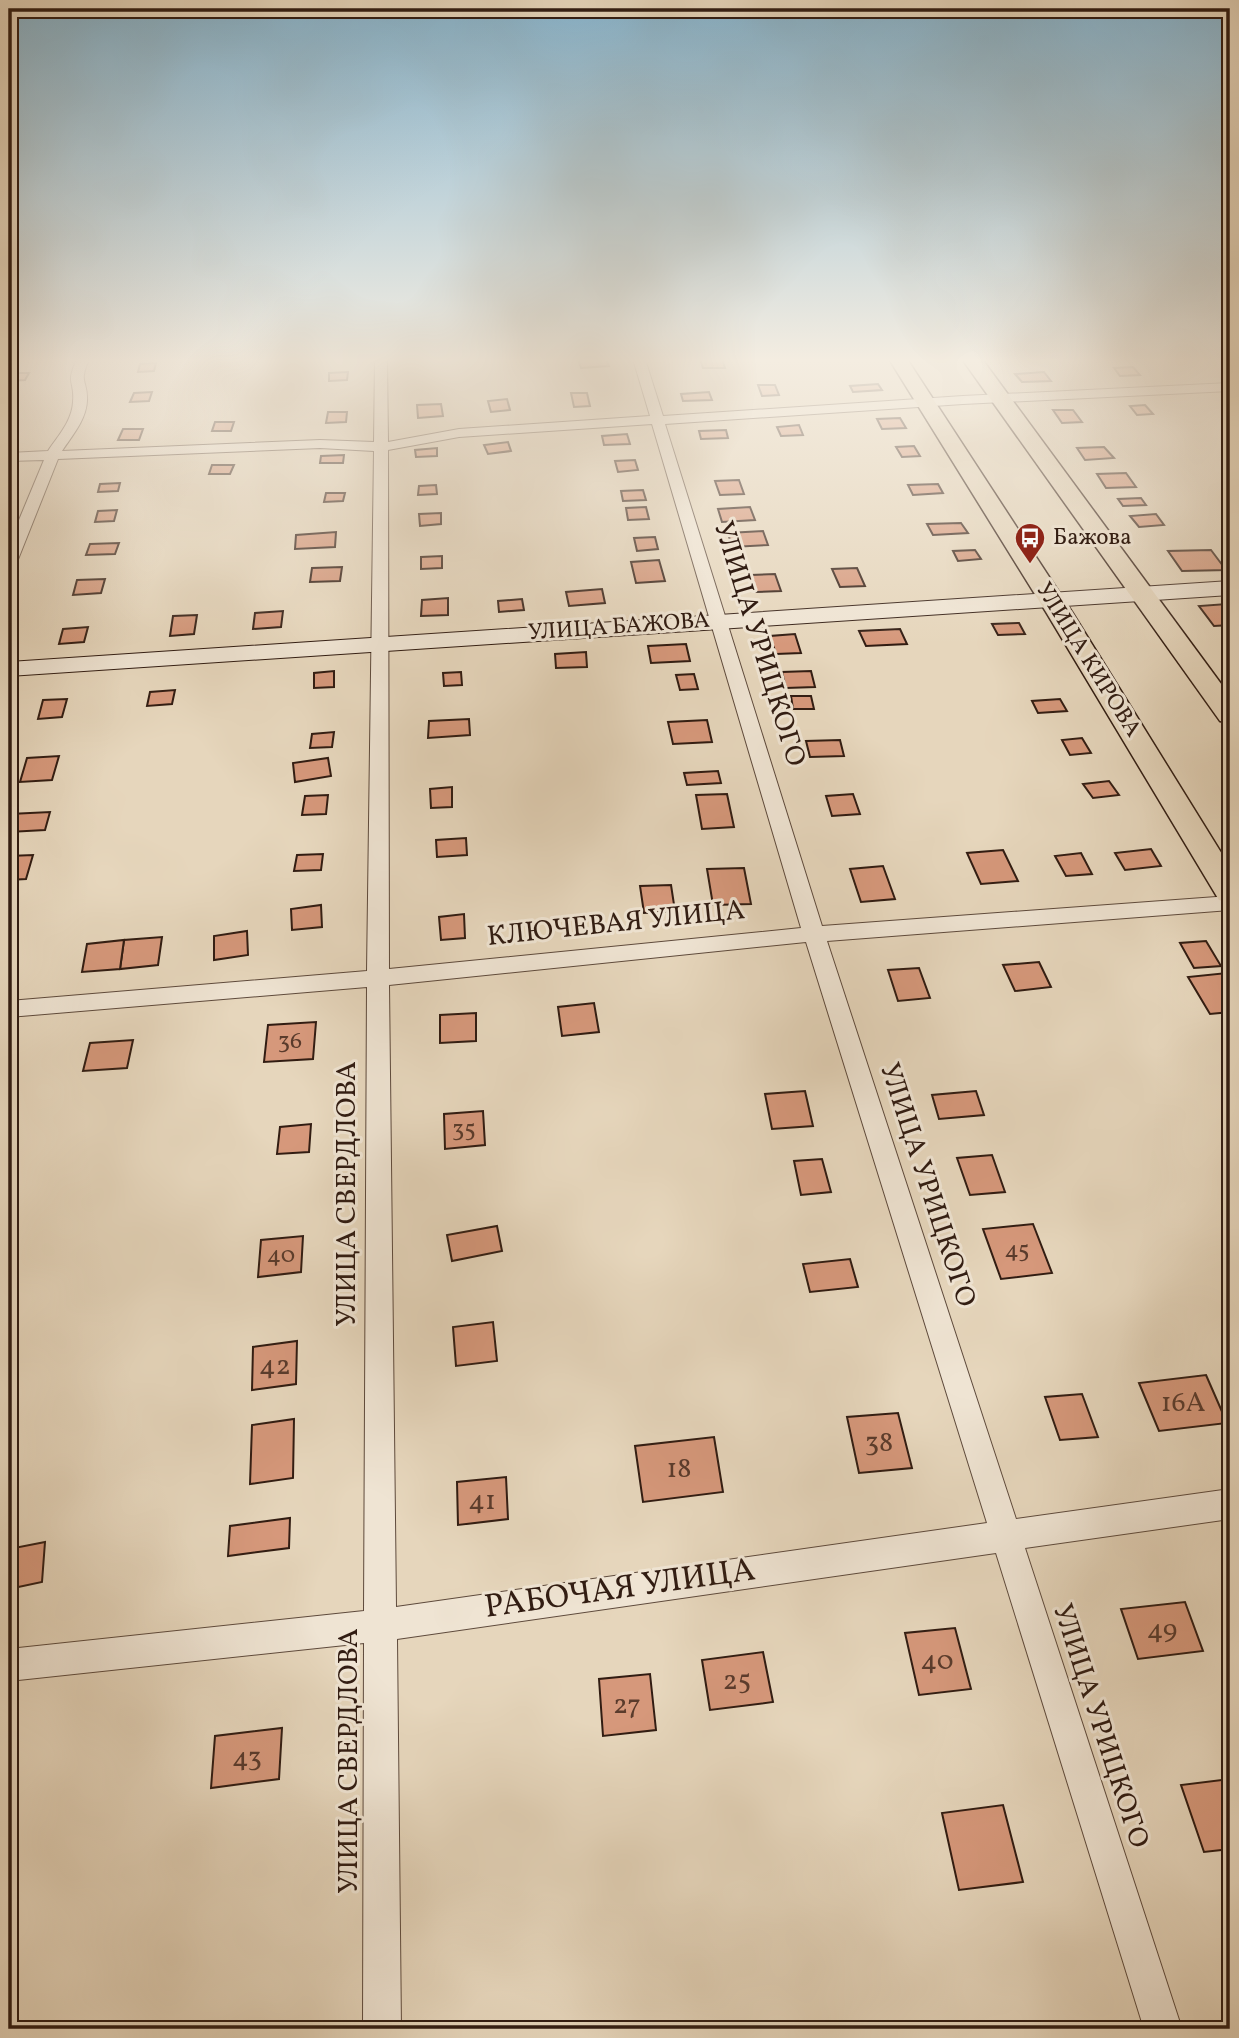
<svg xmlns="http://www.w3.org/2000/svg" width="1239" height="2038" font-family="Vollkorn,serif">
<rect width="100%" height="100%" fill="#e6d6bc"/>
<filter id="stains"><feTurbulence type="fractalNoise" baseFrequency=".00286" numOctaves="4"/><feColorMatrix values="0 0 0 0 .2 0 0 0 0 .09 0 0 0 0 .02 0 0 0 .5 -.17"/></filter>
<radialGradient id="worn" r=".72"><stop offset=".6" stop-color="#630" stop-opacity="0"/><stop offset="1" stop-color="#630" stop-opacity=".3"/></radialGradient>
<g fill="#d6987b" stroke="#311c12" stroke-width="2">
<path d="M606,359L609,366L581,368L578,360Z"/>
<path d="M700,359H722L725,368H703Z"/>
<path d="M156,363L154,371L138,372L140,364Z"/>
<path d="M1133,367L1140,375L1120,376L1114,368Z"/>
<path d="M348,372L347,380L329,381V373Z"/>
<path d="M1044,372L1051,381L1022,382L1015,374Z"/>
<path d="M9,373H29L25,380L9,381Z"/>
<path d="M878,384L882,390L853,392L850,386Z"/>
<path d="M758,385H775L779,395L762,396Z"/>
<path d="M152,392L149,401L130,402L134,393Z"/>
<path d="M709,392L712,400L683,401L681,394Z"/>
<path d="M571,393H587L590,406L574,407Z"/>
<path d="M507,399L510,410L491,412L488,401Z"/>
<path d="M441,404L443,416L418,418L417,405Z"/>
<path d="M1145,405L1153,414L1137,415L1130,406Z"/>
<path d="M1053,410H1073L1082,422L1062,423Z"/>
<path d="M328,412H347L346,422L326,423Z"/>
<path d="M900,418L906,428L882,429L877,419Z"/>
<path d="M215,422H234L231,431H212Z"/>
<path d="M799,425L803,435L781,436L777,427Z"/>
<path d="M123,429H143L139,440H118Z"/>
<path d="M726,430L728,438L701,439L699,431Z"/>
<path d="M627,434L630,444L604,445L602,436Z"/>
<path d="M508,442L511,451L488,454L484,445Z"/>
<path d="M914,446L920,456L902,457L896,447Z"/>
<path d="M1104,447L1114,458L1085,460L1077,448Z"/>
<path d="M437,448V456L416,457L415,450Z"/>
<path d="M344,455L343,463H320L321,456Z"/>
<path d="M635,460L638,470L618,472L615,461Z"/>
<path d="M212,465H234L230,474H209Z"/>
<path d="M1126,473L1136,487L1106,488L1097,474Z"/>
<path d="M739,480L744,494L720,495L715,481Z"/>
<path d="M120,483L118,491L98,492L100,484Z"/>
<path d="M938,484L943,493L913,495L908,485Z"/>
<path d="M436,485L437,494L418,495L419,486Z"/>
<path d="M643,490L646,500L623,501L621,491Z"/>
<path d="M326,493H345L343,501L324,502Z"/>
<path d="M1141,498L1146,505L1123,506L1118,499Z"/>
<path d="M646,507L649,519L628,520L626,508Z"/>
<path d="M750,507L755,520L722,522L718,509Z"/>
<path d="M117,510L114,521L95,522L98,511Z"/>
<path d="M441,513V524L420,526L419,514Z"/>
<path d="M1156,514L1164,525L1139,527L1130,516Z"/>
<path d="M961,523L968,533L933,535L927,524Z"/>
<path d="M763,531L768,545L732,547L728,533Z"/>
<path d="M336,532L335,547L295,549L296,535Z"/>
<path d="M655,537L658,549L637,551L634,538Z"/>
<path d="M119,543L115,554L86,555L90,544Z"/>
<path d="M975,550L981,559L958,561L953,551Z"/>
<path d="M1211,550L1226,570L1182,571L1168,551Z"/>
<path d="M442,556V568L421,569V557Z"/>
<path d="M659,560L665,581L636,583L631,562Z"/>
<path d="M342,567L340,581L310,582L312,568Z"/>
<path d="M857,568L865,586L840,587L832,569Z"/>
<path d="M775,574L781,591L756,592L751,575Z"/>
<path d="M105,579L101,593L73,595L77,580Z"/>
<path d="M602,589L605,603L569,606L566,592Z"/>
<path d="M448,598V615L421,616L422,600Z"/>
<path d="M522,599L524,610L499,612L498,601Z"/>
<path d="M1227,604L1230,608V625L1214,626L1199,606Z"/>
<path d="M283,611L281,627L253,629L255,613Z"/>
<path d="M197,615L194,634L170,636L173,616Z"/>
<path d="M1019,623L1025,634L998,635L992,624Z"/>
<path d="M88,627L84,642L59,644L63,629Z"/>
<path d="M900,629L907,644L866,646L859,631Z"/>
<path d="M795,634L801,653L776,654L770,636Z"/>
<path d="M686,644L690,661L651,663L648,646Z"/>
<path d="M586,652L587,667L556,668L555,654Z"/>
<path d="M334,671V687L314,688V673Z"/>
<path d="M811,671L815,687L786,688L782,672Z"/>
<path d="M461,672L462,685L444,686L443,673Z"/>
<path d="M694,674L698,689L680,690L676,675Z"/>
<path d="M175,690L172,704L147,706L150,692Z"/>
<path d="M791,696H811L814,709H793Z"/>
<path d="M67,699L62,717L38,719L43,700Z"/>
<path d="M1060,699L1067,711L1038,713L1032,701Z"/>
<path d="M469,719L470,735L428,738L429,721Z"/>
<path d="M707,720L712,742L673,744L668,722Z"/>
<path d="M334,732L332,747L310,748L312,734Z"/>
<path d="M1082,738L1091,753L1070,755L1062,740Z"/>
<path d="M840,740L844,756L810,757L806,741Z"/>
<path d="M59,756L52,780L20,782L27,758Z"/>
<path d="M328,758L331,776L295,782L293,763Z"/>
<path d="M718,771L721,783L687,785L684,773Z"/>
<path d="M1109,781L1119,795L1093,798L1083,784Z"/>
<path d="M452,787V807L431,808L430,789Z"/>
<path d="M727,794L734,827L702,829L696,795Z"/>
<path d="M853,794L860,814L832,816L826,796Z"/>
<path d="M328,795L326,814L302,815L305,796Z"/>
<path d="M50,812L45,830L9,832L10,814Z"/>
<path d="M466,838L467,855L437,857L436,840Z"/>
<path d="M1151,849L1161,866L1125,870L1115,853Z"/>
<path d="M1003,850L1018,881L981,884L967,853Z"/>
<path d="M1081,853L1092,874L1066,876L1055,856Z"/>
<path d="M323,854L321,870L294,871L297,855Z"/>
<path d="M33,855L26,879L9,880V856Z"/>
<path d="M883,866L895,899L861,902L850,869Z"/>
<path d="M744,868L751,904L713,905L707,869Z"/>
<path d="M671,885L675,911L644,913L640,886Z"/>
<path d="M321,905L322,927L292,930L291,909Z"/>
<path d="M464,914L465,938L441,940L439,917Z"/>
<path d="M247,931L248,955L214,960V936Z"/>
<path d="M162,937L158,965L120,969L124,940Z"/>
<path d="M124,940L120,969L82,972L87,944Z"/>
<path d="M1206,941L1221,966L1194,968L1180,943Z"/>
<path d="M1039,962L1051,987L1015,991L1003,965Z"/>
<path d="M919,968L930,998L898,1001L888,970Z"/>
<path d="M1227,973L1230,978V1012L1210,1014L1188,977Z"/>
<path d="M594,1003L599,1032L562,1036L558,1007Z"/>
<path d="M476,1013V1041L440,1043V1015Z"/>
<path d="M316,1022L313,1059L264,1062L268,1025Z"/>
<path d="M133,1040L127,1068L83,1071L90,1043Z"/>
<path d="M805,1091L813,1126L772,1129L765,1094Z"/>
<path d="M976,1091L984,1115L939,1119L932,1095Z"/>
<path d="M483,1111L485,1145L445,1149L444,1114Z"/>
<path d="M311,1124L309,1152L277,1154L280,1127Z"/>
<path d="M992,1155L1005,1192L970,1195L957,1158Z"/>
<path d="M822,1159L831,1192L801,1195L794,1161Z"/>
<path d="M1033,1224L1052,1273L1001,1279L983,1229Z"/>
<path d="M497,1226L502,1251L452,1261L447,1235Z"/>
<path d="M303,1236L301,1272L258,1277L261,1240Z"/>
<path d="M850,1259L858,1287L810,1292L803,1264Z"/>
<path d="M493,1322L497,1361L456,1366L453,1327Z"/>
<path d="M297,1341L296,1384L252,1390L253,1347Z"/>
<path d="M1206,1375L1227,1423L1159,1431L1139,1383Z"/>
<path d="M1082,1394L1098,1437L1060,1440L1045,1397Z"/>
<path d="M898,1413L912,1468L859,1473L847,1417Z"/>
<path d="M294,1419L293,1478L250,1484L252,1425Z"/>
<path d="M714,1437L723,1492L643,1502L635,1446Z"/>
<path d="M506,1477L508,1519L458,1525L457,1482Z"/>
<path d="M290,1518L289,1548L228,1556L230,1526Z"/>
<path d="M45,1542L42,1582L9,1589V1549Z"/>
<path d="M1185,1602L1203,1651L1138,1659L1121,1609Z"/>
<path d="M955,1628L971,1689L919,1695L905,1633Z"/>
<path d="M763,1652L773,1702L710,1710L702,1660Z"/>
<path d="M650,1674L656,1730L603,1736L599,1679Z"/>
<path d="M282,1728L279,1779L211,1788L215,1736Z"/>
<path d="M1230,1779V1849L1204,1852L1181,1785Z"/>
<path d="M1003,1805L1023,1882L959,1890L942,1813Z"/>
</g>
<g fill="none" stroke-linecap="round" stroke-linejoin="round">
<g stroke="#5e4a3c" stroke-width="2">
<path id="street" d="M77,359H89C78,385 88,379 87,401C86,420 72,436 62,451L320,440L374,442L375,359H387L388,442L459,429L650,416L633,359H645L663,416L963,396L1230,383V391L963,404L665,424L822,926L1230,896V910L827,941L1016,1519L1230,1489V1519L1025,1548L1182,2029H1144L996,1553L397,1639L401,2029H363L364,1643L9,1681V1649L364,1611L367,987L9,1017V1001L367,971L374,451L320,448L58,459L17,562L9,567V544L44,460L9,461V453L48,451C58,436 72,421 73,402C75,380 65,385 77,359ZM652,424L801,928L389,969L388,450L459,437ZM806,942L987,1523L396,1607L389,985Z"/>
</g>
<g stroke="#311c12" stroke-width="2">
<path id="secondary" d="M1230,581V595L9,676V662Z"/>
</g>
<g stroke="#311c12" stroke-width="3">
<g id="primary">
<path d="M889,359H907L1072,612L1230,867V903L1219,900L1046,612Z"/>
<path d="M962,359H982L1230,696V723L1220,721Z"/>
</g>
</g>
<use href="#street" fill="#efe4d3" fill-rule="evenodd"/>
<use href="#secondary" fill="#efe4d3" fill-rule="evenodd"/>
<use href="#primary" fill="#e6d6bc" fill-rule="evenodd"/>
</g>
<linearGradient id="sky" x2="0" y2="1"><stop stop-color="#87b6d1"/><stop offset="0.56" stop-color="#f4ede1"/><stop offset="1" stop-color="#f4ede1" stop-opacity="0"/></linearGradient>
<rect width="1239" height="644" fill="url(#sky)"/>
<defs>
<g id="bus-pin" transform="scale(1.575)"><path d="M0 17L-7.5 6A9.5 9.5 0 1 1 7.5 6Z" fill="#8f2418" stroke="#efe4d3"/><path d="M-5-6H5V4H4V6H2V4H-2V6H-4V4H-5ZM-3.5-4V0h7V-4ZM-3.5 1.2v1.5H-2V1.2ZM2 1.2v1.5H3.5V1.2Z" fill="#fff"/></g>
</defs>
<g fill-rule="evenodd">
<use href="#bus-pin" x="1030" y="538"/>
</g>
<g text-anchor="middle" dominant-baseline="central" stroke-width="6" stroke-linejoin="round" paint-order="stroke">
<g font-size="23" fill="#311c12" stroke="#efe4d3" text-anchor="start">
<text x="1053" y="538">Бажова</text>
</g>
<g font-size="23" fill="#311c12" stroke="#efe4d3">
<text transform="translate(619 627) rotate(-4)">УЛИЦА БАЖОВА</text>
<text transform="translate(1088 660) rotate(58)">УЛИЦА КИРОВА</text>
</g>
<g font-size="24" fill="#5a3b2c">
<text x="290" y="1042">36</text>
<text x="464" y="1130">35</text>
<text x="1017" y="1251">45</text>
<text x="281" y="1256">40</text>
</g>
<g font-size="28" fill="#311c12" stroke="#efe4d3">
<text transform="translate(759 644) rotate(73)">УЛИЦА УРИЦКОГО</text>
<text transform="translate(616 924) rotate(-6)">КЛЮЧЕВАЯ УЛИЦА</text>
<text transform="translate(927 1185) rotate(72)">УЛИЦА УРИЦКОГО</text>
<text transform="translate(347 1194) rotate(-90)">УЛИЦА СВЕРДЛОВА</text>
<text transform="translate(1100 1726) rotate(72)">УЛИЦА УРИЦКОГО</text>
<text transform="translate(349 1761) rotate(-90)">УЛИЦА СВЕРДЛОВА</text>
</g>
<g font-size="28" fill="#5a3b2c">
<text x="275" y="1366">42</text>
<text x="1183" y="1403">16А</text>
<text x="879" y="1443">38</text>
<text x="679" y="1469">18</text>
<text x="482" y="1501">41</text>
<text x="1162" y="1630">49</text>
<text x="937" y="1661">40</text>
<text x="737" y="1681">25</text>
<text x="627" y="1705">27</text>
<text x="247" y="1758">43</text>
</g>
<g font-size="33" fill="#311c12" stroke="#efe4d3">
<text transform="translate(620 1590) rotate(-8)">РАБОЧАЯ УЛИЦА</text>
</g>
</g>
<rect width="1239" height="2038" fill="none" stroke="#e6d6bc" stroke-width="35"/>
<rect x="10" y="10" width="1218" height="2017" fill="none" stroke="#311c12" stroke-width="3.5"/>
<rect x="18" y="18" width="1204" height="2003" fill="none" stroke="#311c12" stroke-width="2"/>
<rect width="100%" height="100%" filter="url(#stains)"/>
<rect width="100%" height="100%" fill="url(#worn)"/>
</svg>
